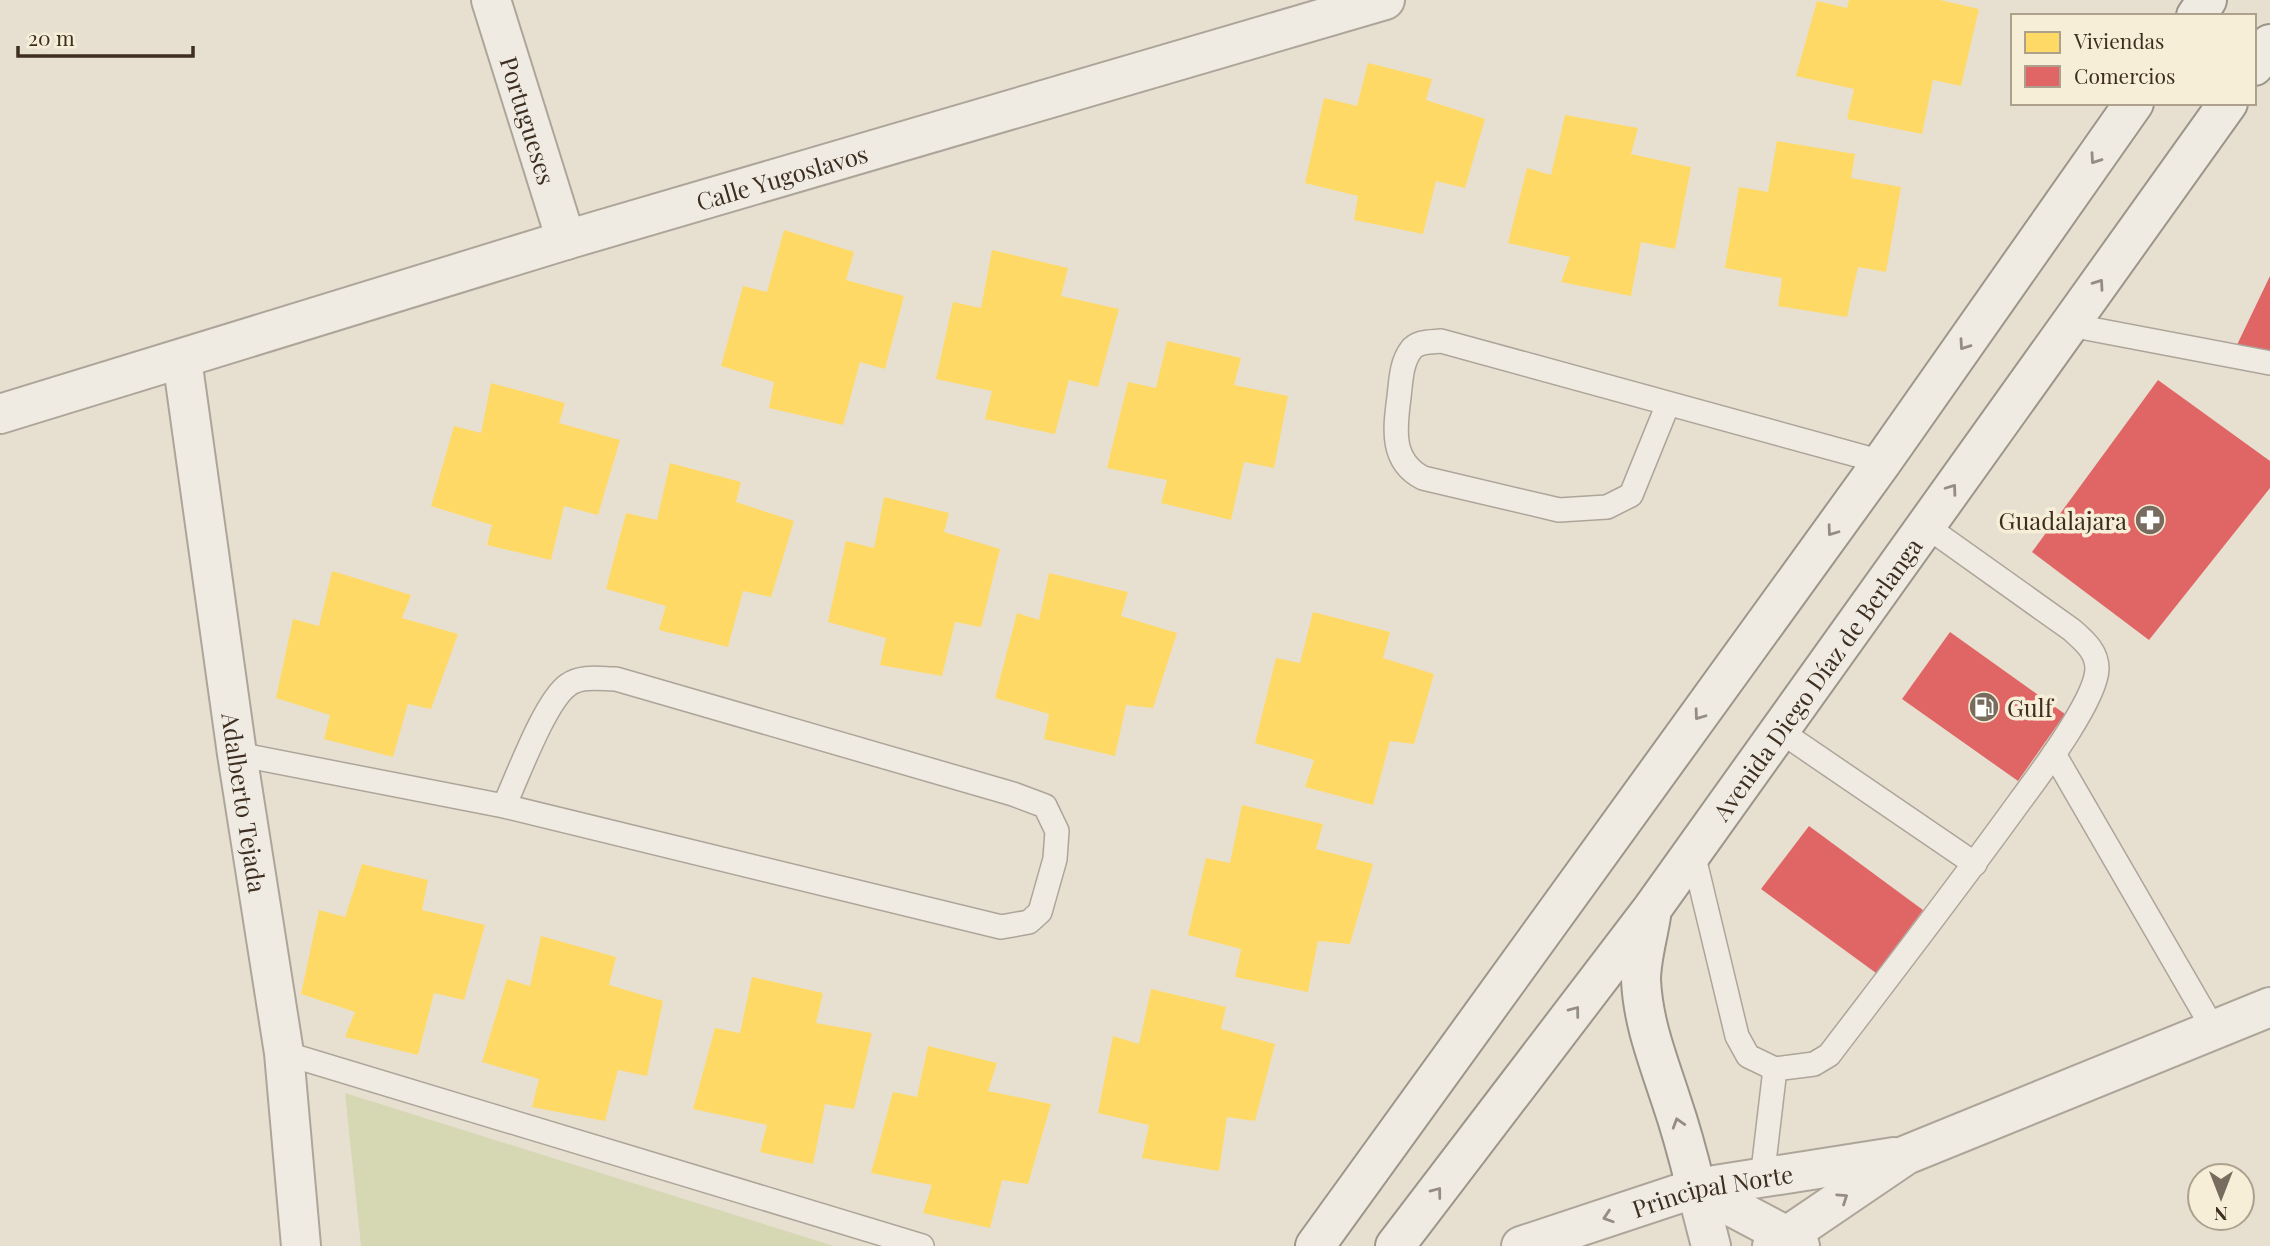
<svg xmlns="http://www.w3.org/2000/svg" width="2270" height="1246" font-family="'Playfair Display',serif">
<rect width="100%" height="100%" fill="#e7e0d1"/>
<path fill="#d6d7b3" d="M345,1093L834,1246H361Z"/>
<g fill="#ffd966">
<path d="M1849,0H1940L1979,9L1961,86L1933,80L1922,134L1847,119L1854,89L1796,76L1817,1L1847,8Z"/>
<path d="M1368,63L1432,79L1426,100L1485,119L1465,188L1436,181L1423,234L1354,220L1358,196L1305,183L1324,98L1357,106Z"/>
<path d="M1565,115L1638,128L1631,154L1691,167L1675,249L1641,242L1631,296L1561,282L1570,257L1508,243L1527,168L1551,175Z"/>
<path d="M1777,141L1855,154L1851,178L1901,187L1886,272L1858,267L1847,317L1778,306L1782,278L1725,268L1739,187L1768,192Z"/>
<path d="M784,230L854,252L846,280L904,296L885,369L860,362L843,425L769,408L774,382L721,366L743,286L767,292Z"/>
<path d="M992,250L1068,268L1061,296L1119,309L1098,387L1069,380L1055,434L985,419L992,391L936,379L953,302L981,308Z"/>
<path d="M1167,341L1241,358L1234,385L1288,396L1274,468L1244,462L1231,520L1161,503L1167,480L1107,468L1128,382L1156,388Z"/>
<path d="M491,383L565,403L559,423L620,440L598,515L564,506L551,560L487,545L492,525L431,506L454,426L481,433Z"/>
<path d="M670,463L741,482L736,502L794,521L771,597L743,591L728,647L659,630L666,606L606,589L626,513L657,520Z"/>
<path d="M884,497L949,513L944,532L1000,549L981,627L955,622L942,676L880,665L886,638L828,622L846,541L874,548Z"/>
<path d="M332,571L411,595L402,618L458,634L431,709L408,704L393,757L324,739L330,715L276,698L293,619L319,626Z"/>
<path d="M1049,573L1128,592L1121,616L1177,633L1153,708L1126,705L1115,756L1044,739L1049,714L995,698L1017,613L1039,620Z"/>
<path d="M1313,612L1390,632L1383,658L1434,674L1414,744L1390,741L1373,805L1305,787L1314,760L1255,743L1276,658L1300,663Z"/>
<path d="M1242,805L1323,824L1316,849L1373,864L1350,944L1318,941L1308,992L1235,977L1241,949L1188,935L1206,858L1230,863Z"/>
<path d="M362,864L428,880L422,910L485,925L464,1000L434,993L418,1055L345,1037L355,1012L301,994L319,910L345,917Z"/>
<path d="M541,936L616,957L609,985L663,1001L647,1076L618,1070L605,1121L532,1107L539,1079L482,1062L507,979L530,986Z"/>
<path d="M752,977L823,993L816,1023L872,1033L854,1109L825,1104L813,1164L760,1152L767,1125L693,1109L715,1028L740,1033Z"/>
<path d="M1151,989L1226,1007L1221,1029L1275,1044L1255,1121L1227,1117L1219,1171L1142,1158L1149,1125L1098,1113L1113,1036L1139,1044Z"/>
<path d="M928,1046L997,1063L988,1091L1051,1104L1028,1184L1002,1180L990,1228L923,1213L932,1185L871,1173L893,1092L917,1097Z"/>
</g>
<g fill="#e06666">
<path d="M2270,276V355L2235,349Z"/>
<path d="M2158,380L2270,461V488L2149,640L2032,552Z"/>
<path d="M1950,632L2065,714L2018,781L1902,699Z"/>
<path d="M1809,826L1923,910L1876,973L1761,889Z"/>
</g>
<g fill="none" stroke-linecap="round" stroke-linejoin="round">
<g stroke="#ada599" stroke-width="26">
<g id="service">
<path d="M2070,325L2270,363"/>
<path d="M1668,404L1631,495L1607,507L1559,510L1423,478C1390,461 1395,428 1399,397C1401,381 1401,363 1411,350C1417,341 1431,342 1441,341L1882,462"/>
<path d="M1780,731L1975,864"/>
<path d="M237,754L504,806L1001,927L1029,922L1040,912L1055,859L1057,831L1045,806L1013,794L616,679C602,679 581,675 568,685C545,701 517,778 504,806"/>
<path d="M2054,754L2214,1030"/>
<path d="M1693,853L1737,1036L1748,1056L1775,1069"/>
<path d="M284,1053L922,1246"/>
<path d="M1762,1179L1775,1069L1814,1064L1829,1055C1893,971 1958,887 2020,801C2040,774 2096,700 2097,669C2097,651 2084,641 2072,630L1926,526"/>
</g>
</g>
<g stroke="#ada599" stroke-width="42">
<g id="minor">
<path id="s1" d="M491,0L566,240"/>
<path id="s2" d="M182,359L237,754L284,1053L301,1246"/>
<path id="s3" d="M0,414L566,240L1385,0"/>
<path d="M1696,1188L1787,1236L1800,1246"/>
<path d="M1696,1188L1711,1246"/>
</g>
</g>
<g stroke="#ada599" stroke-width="42">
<g id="tertiary">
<path id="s4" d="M1521,1246L1696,1188L1894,1157"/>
<path d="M1772,1246L1906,1155L2270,1007"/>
</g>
</g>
<g stroke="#9c958a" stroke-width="42">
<g id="secondary">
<path d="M2196,16L2207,0"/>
<path d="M2254,66L2270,44"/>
<path d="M1651,916C1648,936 1641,959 1641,980C1643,1023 1658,1060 1671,1100C1681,1129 1689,1159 1696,1188"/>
<path d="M1315,1246L1882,462L2134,103"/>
<path id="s5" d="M1395,1246L1652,909L2228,103"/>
</g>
</g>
<use href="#service" stroke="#efebe3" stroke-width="23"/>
<use href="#minor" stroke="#efebe3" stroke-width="38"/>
<use href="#tertiary" stroke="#efebe3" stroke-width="38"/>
<use href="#secondary" stroke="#efebe3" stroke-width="38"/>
</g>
<defs><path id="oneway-chevron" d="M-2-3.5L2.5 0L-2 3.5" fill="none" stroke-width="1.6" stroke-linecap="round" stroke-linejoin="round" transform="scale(1.75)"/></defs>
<g stroke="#968c82">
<use href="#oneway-chevron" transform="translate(2095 159) rotate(125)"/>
<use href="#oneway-chevron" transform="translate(2099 284) rotate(-55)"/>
<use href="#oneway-chevron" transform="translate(1964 345) rotate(125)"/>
<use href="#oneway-chevron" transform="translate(1952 489) rotate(-54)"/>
<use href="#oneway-chevron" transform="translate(1832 531) rotate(126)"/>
<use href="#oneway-chevron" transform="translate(1699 715) rotate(126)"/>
<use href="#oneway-chevron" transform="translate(1575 1011) rotate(-53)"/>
<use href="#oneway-chevron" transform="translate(1678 1123) rotate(-107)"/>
<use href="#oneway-chevron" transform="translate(1437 1192) rotate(-53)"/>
<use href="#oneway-chevron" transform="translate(1843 1198) rotate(-34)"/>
<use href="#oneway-chevron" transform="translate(1608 1217) rotate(162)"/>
</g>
<defs>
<g id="pharmacy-disc" transform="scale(1.575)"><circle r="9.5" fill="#786c5e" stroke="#f7eed8"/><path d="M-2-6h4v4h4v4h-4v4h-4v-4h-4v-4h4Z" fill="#fff"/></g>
<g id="fuel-disc" transform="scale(1.575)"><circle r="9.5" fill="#786c5e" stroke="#f7eed8"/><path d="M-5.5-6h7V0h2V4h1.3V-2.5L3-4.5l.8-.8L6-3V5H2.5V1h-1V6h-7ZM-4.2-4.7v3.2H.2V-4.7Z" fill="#fff"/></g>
</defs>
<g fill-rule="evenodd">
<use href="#pharmacy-disc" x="2150" y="520"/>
<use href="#fuel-disc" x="1984" y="707"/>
</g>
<g text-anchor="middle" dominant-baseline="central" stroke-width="7" stroke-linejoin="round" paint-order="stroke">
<g font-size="24" fill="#3d2e20" stroke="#f7eed8">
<text stroke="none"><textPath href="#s1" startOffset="126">Portugueses</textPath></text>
<text stroke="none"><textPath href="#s3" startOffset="817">Calle Yugoslavos</textPath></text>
<text stroke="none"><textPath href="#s5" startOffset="707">Avenida Diego Díaz de Berlanga</textPath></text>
<text stroke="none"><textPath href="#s2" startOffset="448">Adalberto Tejada</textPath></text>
<text stroke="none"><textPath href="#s4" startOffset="200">Principal Norte</textPath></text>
</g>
<g font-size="24" fill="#3d2e20" stroke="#f7eed8" text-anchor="end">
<text x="2127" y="520">Guadalajara</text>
<text x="2007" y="707" text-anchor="start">Gulf</text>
</g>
</g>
<rect x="2011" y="14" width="245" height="91" fill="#f7eed8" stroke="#ada18e" stroke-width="2"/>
<rect x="2025" y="32" width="35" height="21" fill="#ffd966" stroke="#ada18e" stroke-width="2"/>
<text x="2074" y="49" font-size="21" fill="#3d2e20">Viviendas</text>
<rect x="2025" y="66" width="35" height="21" fill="#e06666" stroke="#ada18e" stroke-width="2"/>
<text x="2074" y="84" font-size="21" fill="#3d2e20">Comercios</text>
<g transform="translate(2221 1197) rotate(180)"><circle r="33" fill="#f7eed8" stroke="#ada18e" stroke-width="2"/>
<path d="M0-5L12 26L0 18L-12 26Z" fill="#786c5e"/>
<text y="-10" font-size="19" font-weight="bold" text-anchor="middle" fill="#3d2e20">N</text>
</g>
<path d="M18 46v10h175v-10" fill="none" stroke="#3d2e20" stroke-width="3.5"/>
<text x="28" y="46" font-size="21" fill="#3d2e20" stroke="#f7eed8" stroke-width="5" paint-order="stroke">20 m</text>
</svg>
